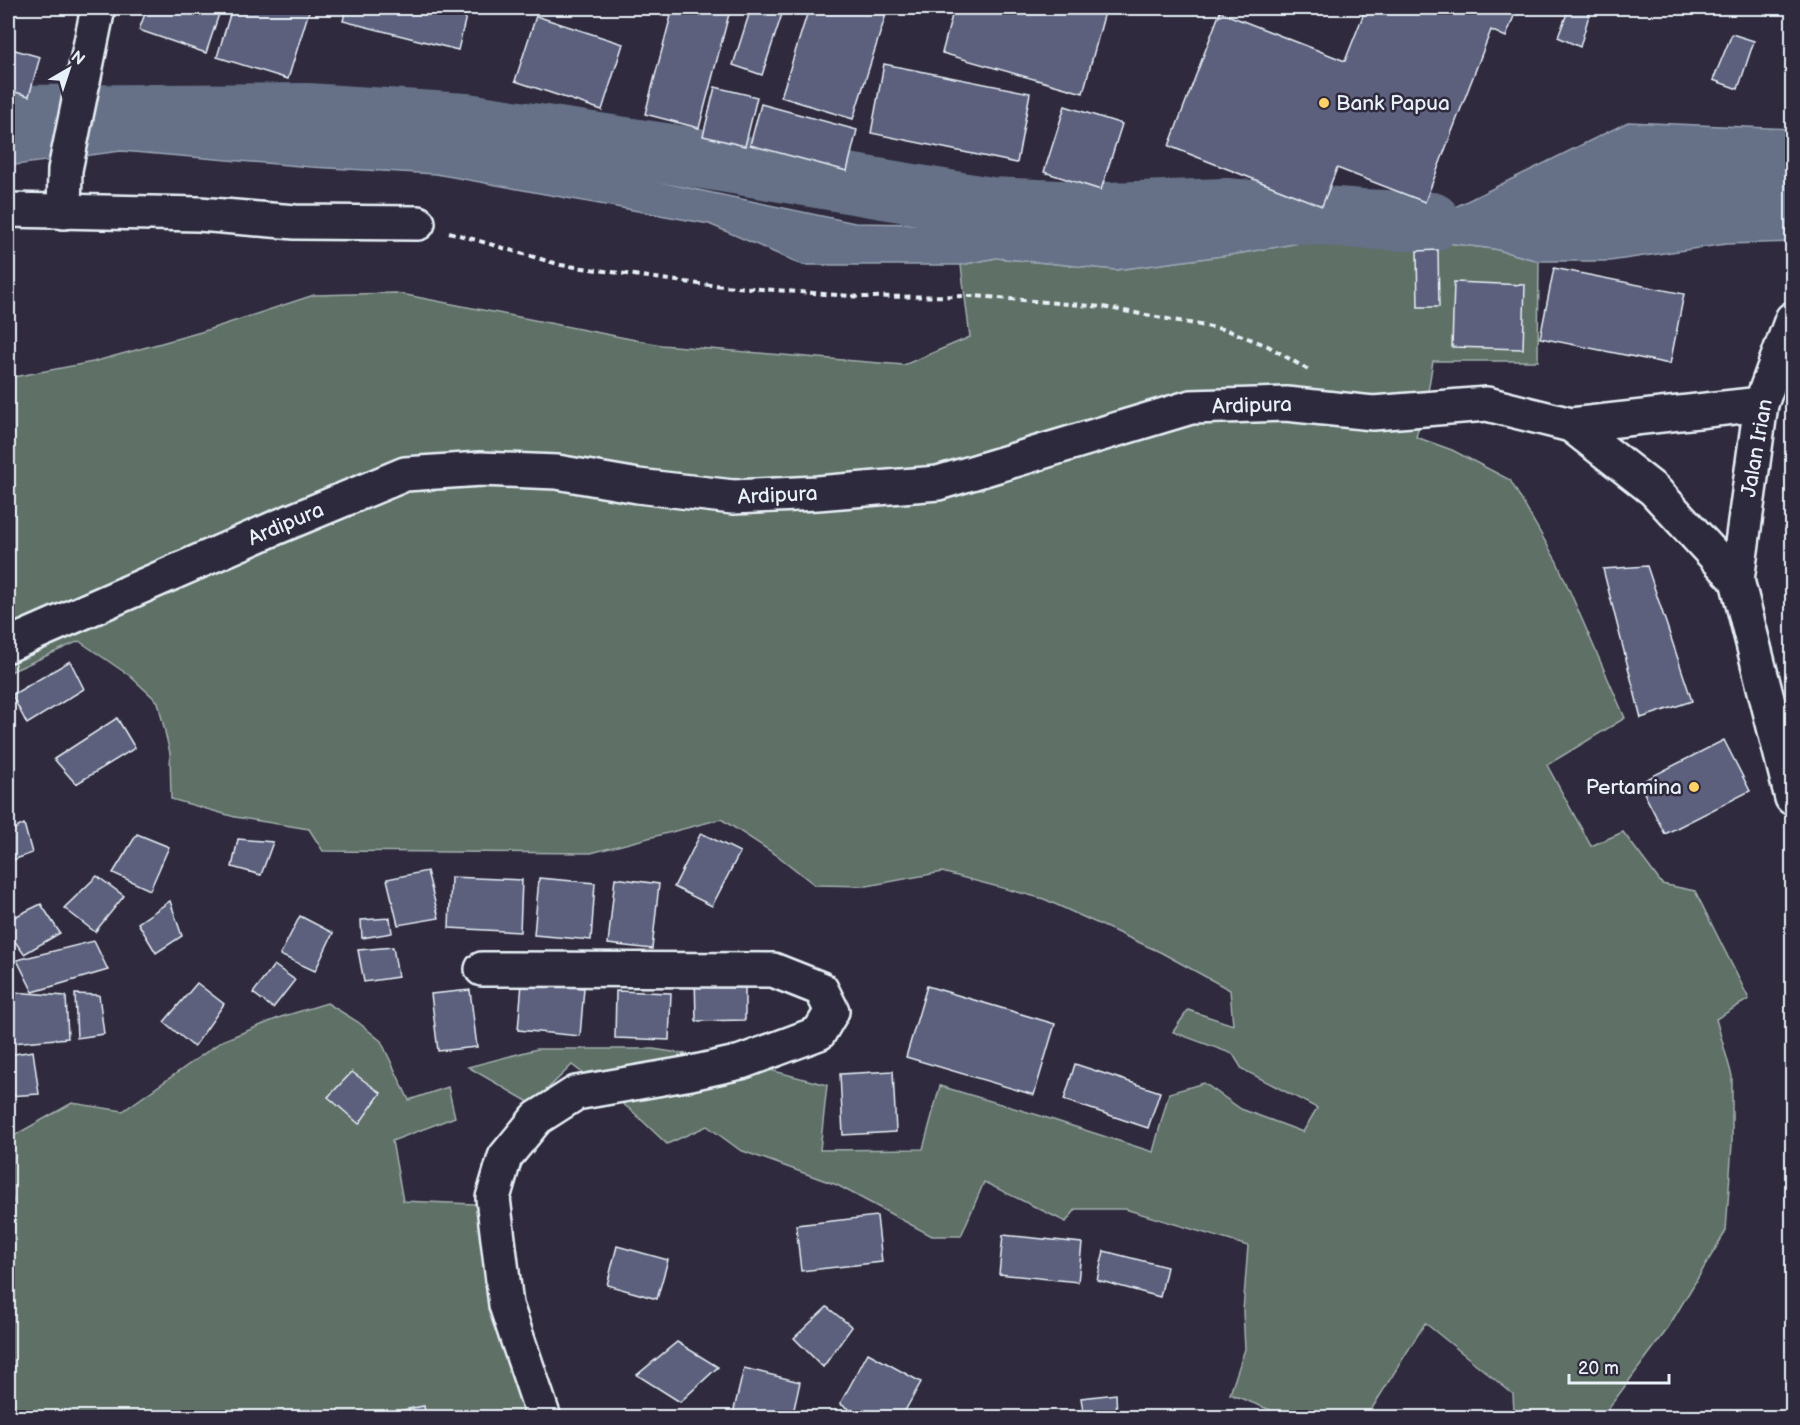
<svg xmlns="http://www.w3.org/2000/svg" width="1800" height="1425" font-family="'Balsamiq Sans',sans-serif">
<rect width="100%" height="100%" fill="#2f2a3d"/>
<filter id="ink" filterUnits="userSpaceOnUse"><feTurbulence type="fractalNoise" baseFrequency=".0167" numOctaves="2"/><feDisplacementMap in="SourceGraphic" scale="12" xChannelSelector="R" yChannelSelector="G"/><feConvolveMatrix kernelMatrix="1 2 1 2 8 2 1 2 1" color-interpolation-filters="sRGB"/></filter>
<g filter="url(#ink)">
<g fill="#5e6f66" stroke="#a3b0af" stroke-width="1.5">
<path d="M1391,236L1494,249L1539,261L1538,361H1433L1428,392L1416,437L1452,450L1510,480L1557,562L1625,718L1547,765L1591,846L1623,832L1662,884L1695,891L1749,999L1716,1019L1732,1076V1144L1726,1231L1666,1331L1602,1417H1521L1514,1413L1513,1394L1425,1323L1368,1415L1278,1413L1230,1394L1245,1349L1243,1311L1248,1246L1125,1209H1076L1066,1222L984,1182L961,1236H932L837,1185L740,1150L707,1126L667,1144L632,1111L572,1065L532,1104L468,1067L537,1049H653L740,1062L827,1085L820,1150L923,1149L940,1086L1041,1116L1153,1152L1169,1093L1204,1083L1241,1109L1303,1132L1317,1108L1242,1069L1233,1054L1173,1032L1188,1010L1233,1025L1230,990L1160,952L1044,899L942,872L867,886L815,885L778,856L721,819L591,853L323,851L309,829L235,817L171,799L170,753L158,702L130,676L79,641L8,673V378L93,362L201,332L314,295L396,293L661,345L904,365L970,337L961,265L996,258L1116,270L1237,254L1299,243Z"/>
<path d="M327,1003L358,1022L381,1041L409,1100L448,1087L455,1117L392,1141L403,1201L498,1205L549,1417H8V1207L14,1202L8,1189V1139L72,1103L123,1111L222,1041L281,1017Z"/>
</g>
<path fill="#667188" stroke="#9aa4b5" stroke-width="1.5" d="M167,112L317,114L570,163L855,223L1060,226L1220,228L1449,210L1628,122L1792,129V242L1726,244L1610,261H1539L1494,249L1391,236L1299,243L1237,254L1116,270L996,258L961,265H803L709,224L436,174L311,167L121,151L8,166V121L46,120Z"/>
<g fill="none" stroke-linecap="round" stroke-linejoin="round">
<path stroke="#667188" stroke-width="60" d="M8,115L307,113L466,123L704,159L991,207L1107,212L1226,208L1362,219L1431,222"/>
</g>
<g fill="#5c607d" stroke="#e8f1f8" stroke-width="1.5">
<path d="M147,8H221L206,53L139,30Z"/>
<path d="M232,8H310L288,79L217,57Z"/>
<path d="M346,8H468L458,50L343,21Z"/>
<path d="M673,8H706L729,14L699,128L645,114Z"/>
<path d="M751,8H784L762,75L733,65Z"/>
<path d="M809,8H888L853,119L781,97Z"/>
<path d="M954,8H1089L1105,12L1083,93L942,53Z"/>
<path d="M1366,8H1517L1506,37L1491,30L1425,202L1337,168L1322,206L1169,146L1220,12L1345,61Z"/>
<path d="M1569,8H1591L1580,47L1558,37Z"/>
<path d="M536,16L623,44L602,110L515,81Z"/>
<path d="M1732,34L1754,41L1738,89L1713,80Z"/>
<path d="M8,48L40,57L29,96L8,90Z"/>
<path d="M884,64L1030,93L1017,163L871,133Z"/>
<path d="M715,87L757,97L745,146L703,136Z"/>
<path d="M761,104L857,130L847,171L750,145Z"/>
<path d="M1065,106L1122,124L1101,190L1044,172Z"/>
<path d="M1438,250L1439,307H1418L1417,251Z"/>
<path d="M1554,268L1684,294L1670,364L1540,338Z"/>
<path d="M1454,282L1525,285L1523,349L1452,347Z"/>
<path d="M1647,566L1692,701L1641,718L1603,569Z"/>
<path d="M70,661L84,689L27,724L12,695Z"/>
<path d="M117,718L135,748L76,784L54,759Z"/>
<path d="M1724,740L1750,791L1665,834L1639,783Z"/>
<path d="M24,824L32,853L8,862V832Z"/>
<path d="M701,833L740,852L712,906L674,887Z"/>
<path d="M137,834L169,847L150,890L113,873Z"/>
<path d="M238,839L273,842L261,875L232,867Z"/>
<path d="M427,871L439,918L398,925L387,879Z"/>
<path d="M97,876L124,896L95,932L64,908Z"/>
<path d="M451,877L522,880L520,932L449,928Z"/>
<path d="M539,878L595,883L591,940L534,935Z"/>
<path d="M615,878L659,884L652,949L608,944Z"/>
<path d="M170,901L182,936L156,953L138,923Z"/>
<path d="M41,904L60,933L24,954L8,932V920Z"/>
<path d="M300,916L333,933L315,971L280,955Z"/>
<path d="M390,918L392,933L362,938L361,920Z"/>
<path d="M94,941L108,970L33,992L17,960Z"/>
<path d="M393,947L398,977L364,982L358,950Z"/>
<path d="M274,965L295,980L273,1008L253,993Z"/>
<path d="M745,974V1020L696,1021L695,975Z"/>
<path d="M197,983L224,1004L194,1047L164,1022Z"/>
<path d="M522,983L584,988L580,1036L518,1030Z"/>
<path d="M927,986L1055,1024L1034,1095L906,1057Z"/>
<path d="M470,990L477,1047L438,1051L431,994Z"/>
<path d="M616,991L671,993L669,1040L615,1038Z"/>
<path d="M13,992L66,996L68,1038L12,1043Z"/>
<path d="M75,994L99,995L104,1034L77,1038Z"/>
<path d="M33,1051L39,1094L8,1096V1055Z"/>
<path d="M1075,1064L1160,1092L1148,1128L1064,1100Z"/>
<path d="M893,1071L896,1132L843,1135L840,1074Z"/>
<path d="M352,1072L381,1093L359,1124L328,1097Z"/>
<path d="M877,1216L882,1262L801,1271L796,1225Z"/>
<path d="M1003,1235L1082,1243L1078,1282L999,1274Z"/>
<path d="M617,1246L668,1260L657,1299L607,1285Z"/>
<path d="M1104,1251L1167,1267L1160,1297L1097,1280Z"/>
<path d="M827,1307L852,1327L823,1367L794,1338Z"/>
<path d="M677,1342L718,1367L680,1402L637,1375Z"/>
<path d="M868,1353L921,1382L901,1418H864L840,1404Z"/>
<path d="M744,1368L800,1382L792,1418H732Z"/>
<path d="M1116,1394L1117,1416L1084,1418L1081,1398Z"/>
<path d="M424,1406L426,1418H388L387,1413Z"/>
</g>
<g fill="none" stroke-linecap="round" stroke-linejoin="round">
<g stroke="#e8f1f8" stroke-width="38">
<g id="street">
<path d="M8,210L199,214L295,222L418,223"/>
<path d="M64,212L65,170L98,8"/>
<path d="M482,969L773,970L821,989L832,1011L819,1033L741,1062L691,1073L576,1093L537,1118L505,1157L493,1198L506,1305L544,1418"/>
</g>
</g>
<g stroke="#e8f1f8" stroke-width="38">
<g id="secondary">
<path d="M1792,319L1761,404L1737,580L1792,798"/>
<path d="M1571,425L1654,490L1737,580"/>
<path id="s1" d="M8,645L275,528L405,474L481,469L557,472L638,486L733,497L817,493L938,483L1191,407L1286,404L1373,413L1487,404L1571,425L1761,404"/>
</g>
</g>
<path stroke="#e8f1f8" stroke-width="4" stroke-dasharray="6 4.5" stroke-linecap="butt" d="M449,232L561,265L699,284L862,297L976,296L1103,307L1227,330L1268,346L1310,371"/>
<use href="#street" stroke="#2f2a3d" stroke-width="33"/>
<use href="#secondary" stroke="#2f2a3d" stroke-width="33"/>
</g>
</g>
<g fill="#ffd166" stroke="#2f2a3d" stroke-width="2">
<circle cx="1324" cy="103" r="6"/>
<circle cx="1694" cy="787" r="6"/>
</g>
<g text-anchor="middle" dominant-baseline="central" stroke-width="5" stroke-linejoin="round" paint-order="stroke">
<g font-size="21" fill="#e8f1f8" stroke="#2f2a3d" text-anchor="start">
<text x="1336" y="103">Bank Papua</text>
<text x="1682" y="787" text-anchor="end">Pertamina</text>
</g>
<g font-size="21" fill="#e8f1f8" stroke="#2f2a3d">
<text stroke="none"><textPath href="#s1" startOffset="1293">Ardipura</textPath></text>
<text transform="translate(1757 448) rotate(-80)">Jalan Irian</text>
<text stroke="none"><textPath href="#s1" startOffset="807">Ardipura</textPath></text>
<text stroke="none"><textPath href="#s1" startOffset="303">Ardipura</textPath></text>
</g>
</g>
<rect width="1800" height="1425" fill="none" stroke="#2f2a3d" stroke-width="30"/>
<rect x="15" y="15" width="1770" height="1395" fill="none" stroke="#e8f1f8" stroke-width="2" filter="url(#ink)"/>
<g transform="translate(69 69) rotate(39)" stroke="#2f2a3d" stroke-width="4.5" paint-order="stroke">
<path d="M0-4.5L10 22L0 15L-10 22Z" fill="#e8f1f8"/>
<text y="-9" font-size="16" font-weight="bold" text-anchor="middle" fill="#e8f1f8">N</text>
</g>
<path d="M1569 1374v9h100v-9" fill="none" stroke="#e8f1f8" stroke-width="3"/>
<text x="1578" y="1374" font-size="18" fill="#e8f1f8" stroke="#2f2a3d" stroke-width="4.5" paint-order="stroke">20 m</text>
</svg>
